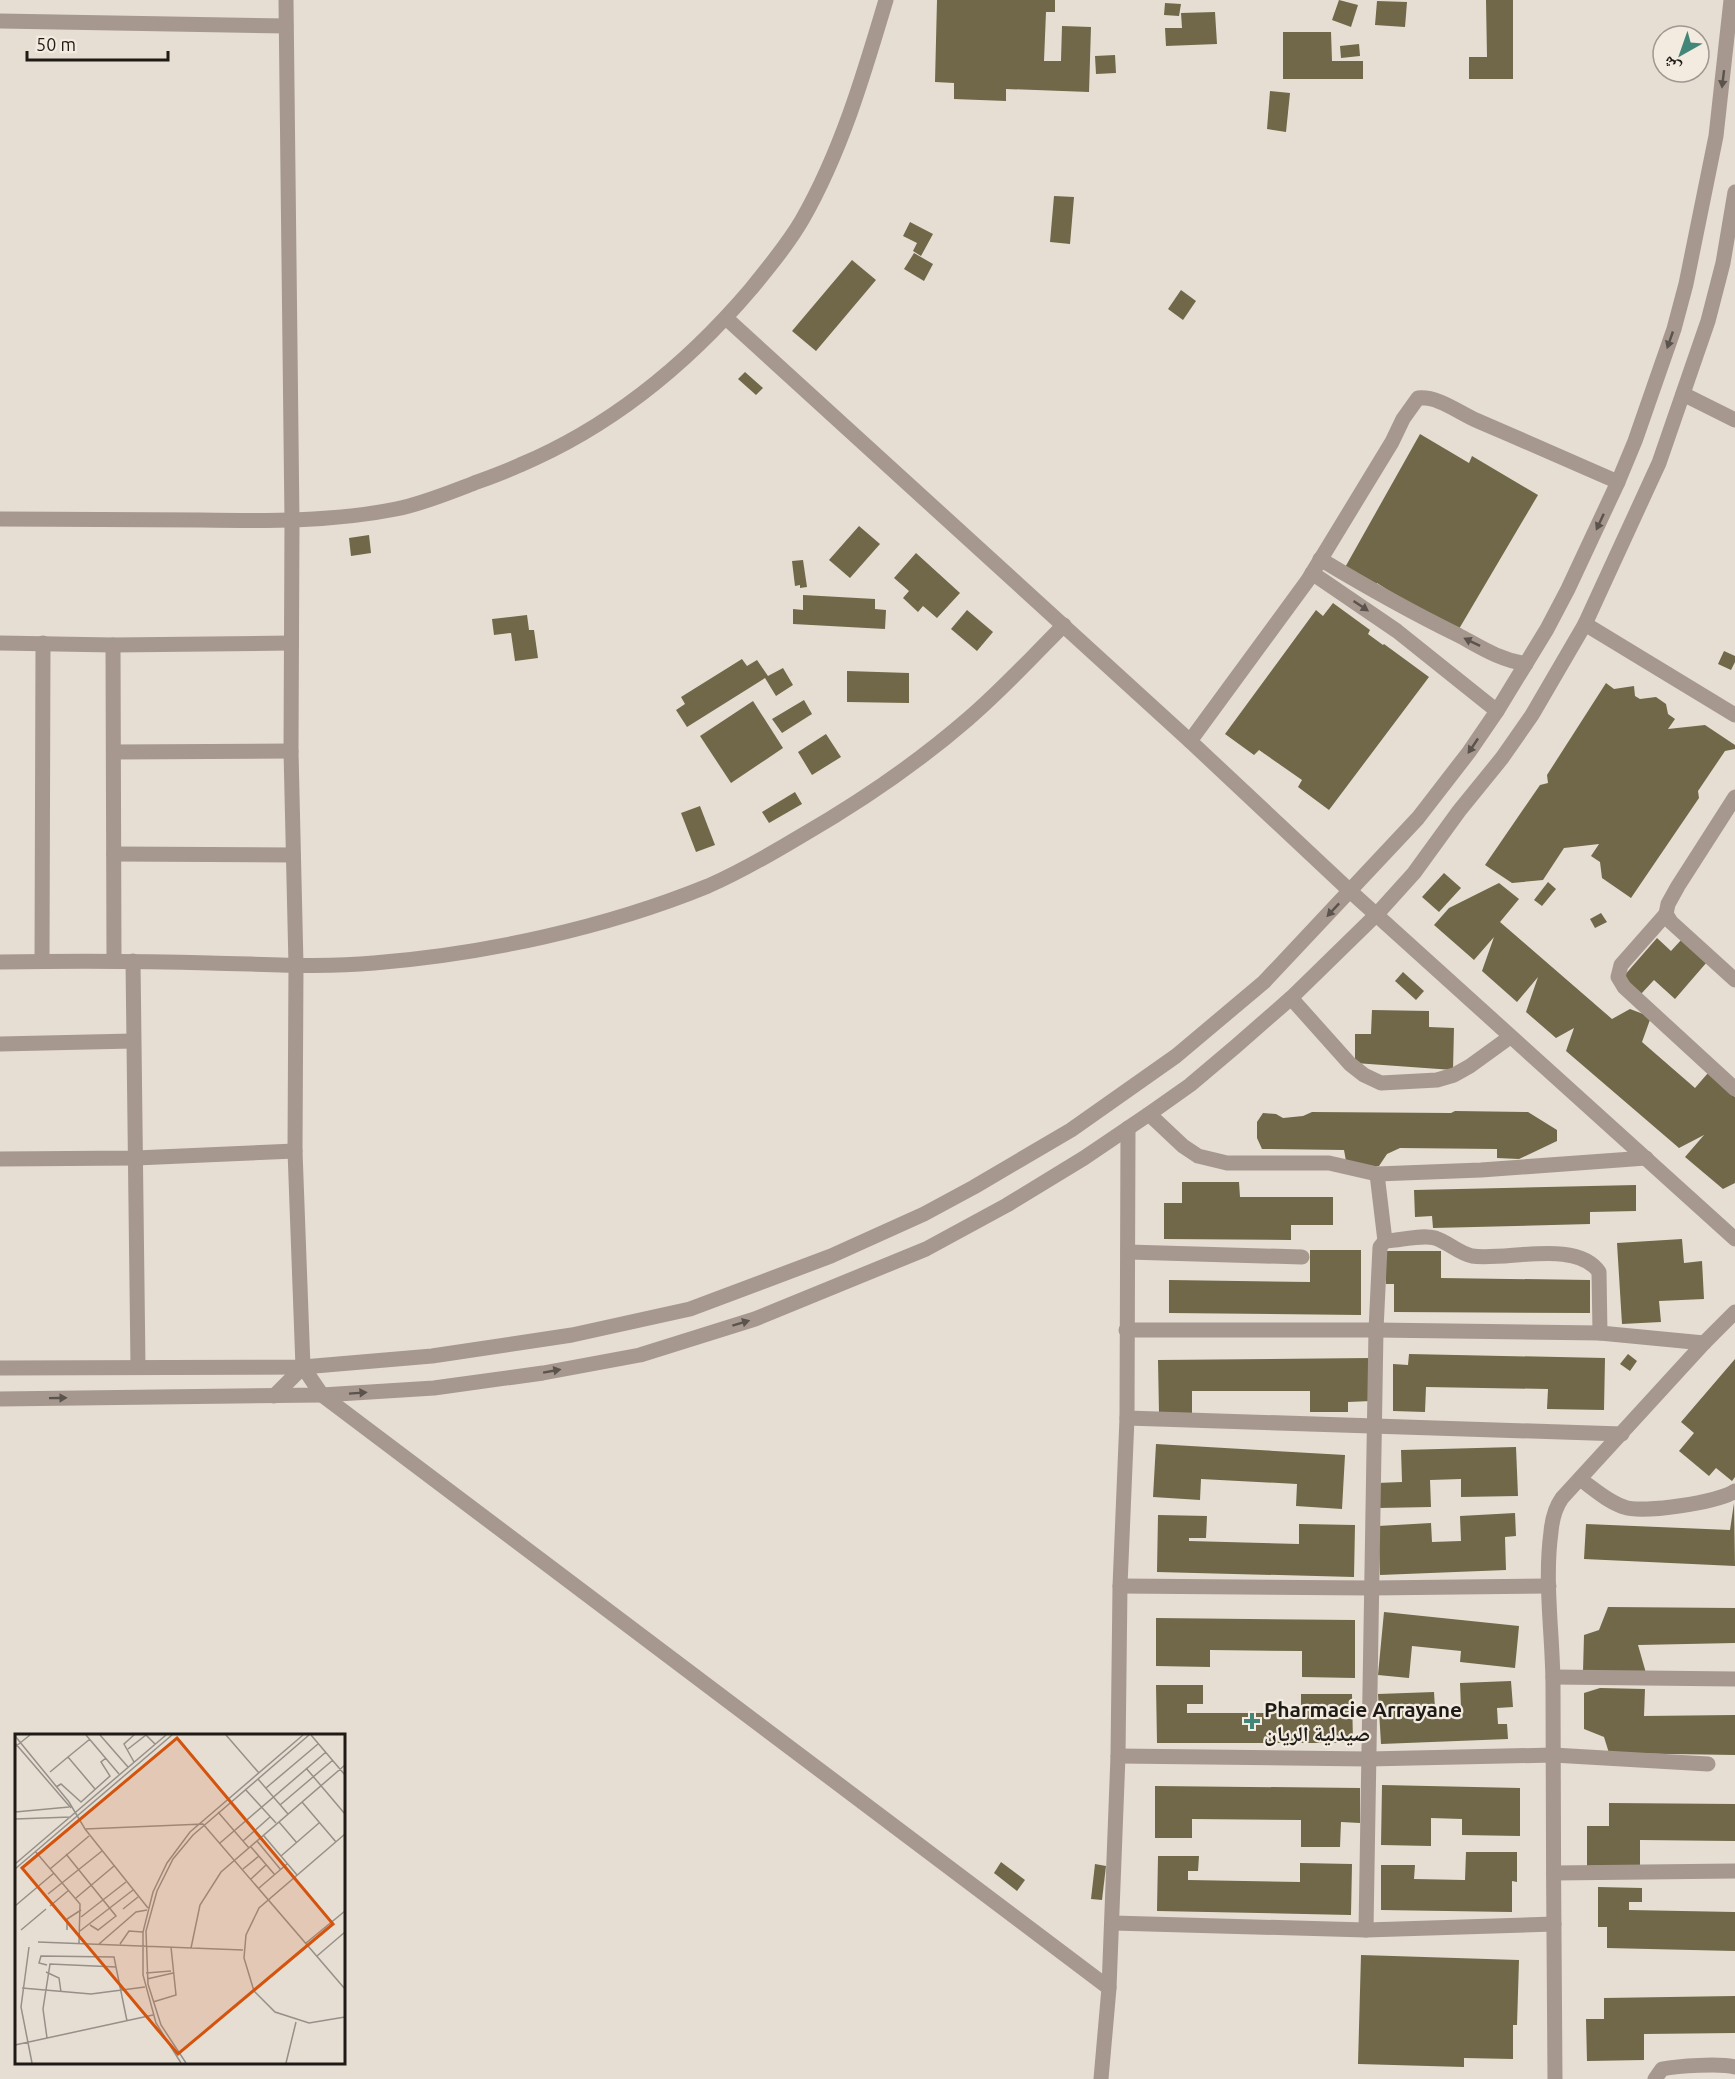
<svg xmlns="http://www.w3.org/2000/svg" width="1735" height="2079" font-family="Ubuntu,'Noto Naskh Arabic',sans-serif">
<rect width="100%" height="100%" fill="#e6ded3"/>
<g fill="#706848">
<path d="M937,0H1055V12H1046L1044,61H1061L1062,26L1091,27L1089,92L1006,89V101L954,99V83L935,82Z"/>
<path d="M1339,0L1358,5L1351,27L1332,20Z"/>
<path d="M1486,0H1513V79H1469V57H1487Z"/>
<path d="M1377,1L1407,2L1405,27L1375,25Z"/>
<path d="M1165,3L1181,4L1179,16L1164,15Z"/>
<path d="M1215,12L1217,44L1166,46L1165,28H1182L1181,13Z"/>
<path d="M1283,32H1331L1332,61H1363V79H1283Z"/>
<path d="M1359,44L1360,56L1341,58L1340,46Z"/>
<path d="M1115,55L1116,73L1096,74L1095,56Z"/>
<path d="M1270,91L1290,93L1286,132L1267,129Z"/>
<path d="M1054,196L1074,197L1070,244L1050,242Z"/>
<path d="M910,222L933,234L921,256L913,251L917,243L903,236Z"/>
<path d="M914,253L933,264L924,281L904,269Z"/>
<path d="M852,260L876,280L816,351L792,331Z"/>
<path d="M1181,290L1196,301L1183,320L1168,309Z"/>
<path d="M745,372L763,388L756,395L738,379Z"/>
<path d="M1420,434L1469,463L1472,456L1538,495L1456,634L1377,583L1373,589L1343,571Z"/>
<path d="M859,526L880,544L850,578L829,560Z"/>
<path d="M369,535L371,553L351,556L349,538Z"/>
<path d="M916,553L960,593L937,618L923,606L918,612L903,598L909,591L894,578Z"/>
<path d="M803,560L807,587L800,588V585L795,586L792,561Z"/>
<path d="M803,595L875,599V609L886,610L885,629L793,624V609L803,610Z"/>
<path d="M1333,603L1370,630L1368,634L1383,645L1384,644L1429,677L1329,810L1298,787L1302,780L1259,750L1254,755L1225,734L1316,610L1323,616Z"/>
<path d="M967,610L993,632L977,651L951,629Z"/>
<path d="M527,615L529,630H534L538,658L515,661L511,633L494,635L492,619Z"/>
<path d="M1724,651L1735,656V662L1731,670L1718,664Z"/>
<path d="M742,659L747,666L757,660L768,676L783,668L793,685L776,696L765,678L687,727L676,710L685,704L681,697Z"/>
<path d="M847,671L909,673V703L847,702Z"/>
<path d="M1606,683L1614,689L1634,686L1635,696L1640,699L1656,697L1666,704L1668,714L1675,719L1668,729L1705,725L1735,745V749L1725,751L1698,791L1699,798L1631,898L1602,878L1600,862L1591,856L1599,844L1564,848L1543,880L1512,883L1485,865L1540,785L1548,783L1547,775Z"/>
<path d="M804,700L812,714L782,733L772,719Z"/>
<path d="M753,701L783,748L731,783L700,736Z"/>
<path d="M826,734L841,757L812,775L798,752Z"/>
<path d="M795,792L802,804L769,823L762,812Z"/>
<path d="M700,806L715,845L696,852L681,813Z"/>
<path d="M1444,873L1461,888L1439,912L1422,897Z"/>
<path d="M1548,882L1556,889L1542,906L1534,900Z"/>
<path d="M1499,883L1519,899L1500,922L1612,1019L1630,1009L1651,1017L1642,1042L1695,1088L1708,1073L1735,1097V1183L1723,1189L1685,1157L1704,1135L1679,1148L1566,1051L1574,1028L1556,1038L1526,1012L1538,977L1517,1002L1482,971L1494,937L1474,960L1434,925L1449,908Z"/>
<path d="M1601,913L1607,922L1595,928L1590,919Z"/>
<path d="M1657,938L1671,951L1682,939L1707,962L1675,999L1654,980L1641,994L1623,977Z"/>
<path d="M1403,972L1424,991L1416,1000L1395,981Z"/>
<path d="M1372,1010L1429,1011V1027L1454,1028L1453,1070L1355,1063V1034H1371Z"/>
<path d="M1455,1111L1528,1112L1557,1130V1141L1519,1159L1497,1158V1149L1400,1148L1387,1154L1379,1166L1371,1167L1346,1161L1344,1150L1262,1149L1257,1138V1122L1263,1113L1276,1114L1283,1118L1303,1116L1312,1112L1451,1113Z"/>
<path d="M1182,1182H1239L1240,1197H1333V1225H1291V1240L1164,1239V1203H1182Z"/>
<path d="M1636,1185V1211L1590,1212V1224L1433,1228L1432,1216L1415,1217L1414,1190Z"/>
<path d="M1682,1239L1684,1263L1702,1261L1704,1299L1659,1301L1661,1322L1622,1324L1617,1243Z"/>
<path d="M1310,1250H1361V1315L1169,1313V1280L1310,1282Z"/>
<path d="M1386,1251H1441V1278L1590,1280V1313L1394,1312V1284H1386Z"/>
<path d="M1409,1354L1605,1358L1604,1410L1547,1409L1548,1389L1426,1387L1425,1412L1393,1411V1364L1408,1365Z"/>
<path d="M1628,1354L1637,1361L1630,1371L1620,1364Z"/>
<path d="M1371,1358V1401L1348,1402V1412H1310V1391H1192V1413H1159L1158,1360Z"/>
<path d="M1735,1359V1477L1732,1481L1716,1468L1709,1476L1679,1451L1694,1433L1681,1422Z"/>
<path d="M1156,1444L1345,1455L1342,1509L1296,1506L1297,1484L1201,1479L1200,1500L1153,1497Z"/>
<path d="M1516,1447L1518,1496L1461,1497V1479L1430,1480L1431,1507L1378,1508L1377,1483L1402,1482L1401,1450Z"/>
<path d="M1734,1503L1735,1566L1584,1559L1586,1524L1730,1530Z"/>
<path d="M1515,1513L1516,1536L1505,1537L1506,1570L1380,1575L1378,1526L1431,1523L1432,1542L1461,1541L1460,1516Z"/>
<path d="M1158,1515L1207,1516L1206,1538H1189V1541L1299,1544V1524L1355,1525L1354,1577L1157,1572Z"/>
<path d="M1608,1607L1735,1608V1643L1638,1645L1646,1673L1583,1672L1584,1635L1599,1630Z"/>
<path d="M1384,1612L1519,1626L1515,1668L1460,1662L1461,1651L1412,1646L1409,1678L1378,1675Z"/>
<path d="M1156,1618L1355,1620V1678L1302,1677V1651L1210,1650V1667L1156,1666Z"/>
<path d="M1511,1681L1513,1707L1497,1708L1498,1724H1507L1508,1739L1381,1744L1378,1694L1434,1692L1435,1709L1461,1708L1460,1683Z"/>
<path d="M1156,1685H1203V1704H1187V1713H1301V1694H1352L1353,1743H1157Z"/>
<path d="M1600,1688L1645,1689L1644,1716L1735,1715V1755L1609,1753L1604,1737L1584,1729V1693Z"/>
<path d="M1382,1785L1520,1788V1836L1462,1835V1819L1431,1818V1846L1381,1845Z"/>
<path d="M1155,1786L1360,1788V1823L1341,1822L1340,1847H1301V1820L1192,1819V1838H1155Z"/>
<path d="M1609,1803L1735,1804V1841L1640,1840V1869H1587V1826H1609Z"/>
<path d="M1466,1852H1517V1882L1512,1881V1912L1381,1910V1865H1415L1414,1879L1465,1880Z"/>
<path d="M1158,1856H1199L1198,1871H1188V1880L1300,1882V1863L1352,1864L1351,1915L1157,1911Z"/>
<path d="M1001,1862L1025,1880L1017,1891L994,1873Z"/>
<path d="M1095,1864L1106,1866L1102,1900L1091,1899Z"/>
<path d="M1598,1887L1642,1888V1902H1629V1910L1735,1912V1951L1607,1948V1927H1598Z"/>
<path d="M1361,1955L1519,1960L1517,2025H1513V2059L1464,2058V2067L1358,2064Z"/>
<path d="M1735,1996V2033L1644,2034V2060L1587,2061L1586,2019H1604V1998Z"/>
</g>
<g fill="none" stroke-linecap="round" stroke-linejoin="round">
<g stroke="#a6988e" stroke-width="15">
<path d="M286,0L292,521L291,751L296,965L295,1151L303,1367L322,1395L1109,1988L1101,2079"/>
<path d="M0,21L286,26"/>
<path d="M726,318L1190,741L1350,891L1735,1239"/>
<path d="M1683,394L1735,420"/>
<path d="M0,519C67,519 134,520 201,520C266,521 332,522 396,509C422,504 448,493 472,484C488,478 505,472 520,465C610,427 688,363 751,289C769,267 788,244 802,220C841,152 864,74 886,0"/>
<path d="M1320,559C1365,586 1411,612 1458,635C1482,648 1498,659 1526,664"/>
<path d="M1312,573L1397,631L1497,711"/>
<path d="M1585,624L1735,715"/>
<path d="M0,643L113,645L291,643"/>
<path d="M113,645L114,960"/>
<path d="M1190,741L1308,580L1392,442L1403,419L1418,398C1439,396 1459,413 1478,421C1525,441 1572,462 1618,482"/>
<path d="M114,752L291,751"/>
<path d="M1735,797L1678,886L1668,904L1666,914L1671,922L1735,980"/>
<path d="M114,854L293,855"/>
<path d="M1666,914L1621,965L1618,977L1624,987L1735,1089"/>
<path d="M42,961L43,643"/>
<path d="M133,961L138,1367"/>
<path d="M0,962C70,961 140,961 210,963C264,964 320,968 374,963C485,954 605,928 708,886C740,872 771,854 801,836C860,802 916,764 968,719C1002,690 1032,657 1064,625"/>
<path d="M1291,998L1350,1064L1364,1075L1381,1083L1437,1080L1454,1075L1470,1066L1510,1037"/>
<path d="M0,1044L133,1041"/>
<path d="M1149,1114L1183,1146L1198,1156L1227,1163H1329L1377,1174L1481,1170L1646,1158"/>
<path d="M0,1159L136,1158L295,1151"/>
<path d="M1377,1174L1385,1241"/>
<path d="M1128,1252L1302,1257"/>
<path d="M1126,1330H1376L1600,1333L1704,1343"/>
<path d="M0,1368L303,1367L432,1356L572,1335L690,1309L831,1256L924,1214L974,1187L1071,1130L1176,1056L1264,982L1418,818L1469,752L1497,711L1547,629L1568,589L1618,482L1635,441L1674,329L1686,284L1716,136L1731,0"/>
<path d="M274,1396L303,1367"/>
<path d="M0,1399L322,1395L434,1388L543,1373L640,1355L755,1319L926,1249L1007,1205L1084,1158L1149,1114L1190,1085L1235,1047L1291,998L1377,914L1414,873L1459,811L1502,758L1532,715L1585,624L1659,463L1708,321L1723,263L1735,192"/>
<path d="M1127,1418L1622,1434"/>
<path d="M1580,1479C1594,1489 1608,1502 1624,1507C1643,1514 1719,1502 1735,1491"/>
<path d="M1120,1586L1371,1588L1549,1586"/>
<path d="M1553,1677L1735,1679"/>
<path d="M1118,1756L1368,1759L1553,1755L1708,1764"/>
<path d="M1554,1873L1735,1871"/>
<path d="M1113,1923L1366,1930L1554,1924"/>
<path d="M1366,1930L1376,1330L1380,1247L1385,1241C1400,1241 1421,1234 1435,1238C1448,1242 1458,1253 1472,1256C1506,1261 1577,1239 1599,1272L1600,1333"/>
<path d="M1109,1988L1118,1756L1120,1586L1127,1418L1128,1128"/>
<path d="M1555,2079C1554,1948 1553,1818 1553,1687C1553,1636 1544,1583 1551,1532C1552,1520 1555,1508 1562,1498L1704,1343L1735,1312"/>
<path d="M1655,2079L1662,2069C1678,2066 1720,2063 1735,2067"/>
</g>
</g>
<defs><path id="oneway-solid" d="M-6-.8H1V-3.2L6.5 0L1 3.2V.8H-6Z" transform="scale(1.5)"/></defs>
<g fill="#5b534d">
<use href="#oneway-solid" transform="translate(1723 79) rotate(97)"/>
<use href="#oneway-solid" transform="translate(1670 340) rotate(109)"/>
<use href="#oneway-solid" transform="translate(1600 522) rotate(115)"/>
<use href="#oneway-solid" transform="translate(1361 606) rotate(34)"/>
<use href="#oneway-solid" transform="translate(1472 642) rotate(-154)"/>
<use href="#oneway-solid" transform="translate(1473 746) rotate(124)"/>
<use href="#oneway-solid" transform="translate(1333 910) rotate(133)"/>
<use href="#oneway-solid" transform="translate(741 1323) rotate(-17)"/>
<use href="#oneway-solid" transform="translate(552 1371) rotate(-10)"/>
<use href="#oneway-solid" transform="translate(358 1393) rotate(-4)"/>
<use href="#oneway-solid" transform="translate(58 1398) rotate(-1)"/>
</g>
<path fill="#428679" stroke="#f3ebe0" stroke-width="2" d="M1249 1712h6v6h6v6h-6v6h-6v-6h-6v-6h6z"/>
<g text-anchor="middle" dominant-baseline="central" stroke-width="4.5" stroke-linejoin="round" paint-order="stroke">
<g font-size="21" font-weight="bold" fill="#1e1b17" stroke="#f3ebe0" text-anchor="start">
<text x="1264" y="1709">Pharmacie Arrayane<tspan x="1264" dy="24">صيدلية الريان</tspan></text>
</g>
</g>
<g transform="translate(15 1734)">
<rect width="330" height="330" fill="#e6ded3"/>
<path fill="none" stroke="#969088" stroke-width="1.5" d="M71,1L104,40M85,1L113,33M211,1L244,39M296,1L330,41M0,2L54,68L70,95L188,90L330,255M0,9L56,74M0,13L15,1M113,15L131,1L140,10M53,23L75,5M119,28L109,10L119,1M291,34L330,80M35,38L53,23L80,55M243,45L273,80M41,53L46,50L66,68L95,42L86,28L91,24M251,54L303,10M230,55L261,89M287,68L321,108M265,71L318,26M0,78L54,73M203,78L234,114M0,85L56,83M264,88L282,109M70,95L133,174M330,100L244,174L231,201L229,224L239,257L260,278L294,289L330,283M249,102L282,141M228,107L255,83M242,107L266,136M205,109L311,18M236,113L260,141M20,117L65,170L64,209M51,120L101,182L83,196L75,191M266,122L304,89M0,130L151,1M0,135L157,1M35,135L74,102M228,135L244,122M236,145L251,131M244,154L272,130M33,160L87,117M61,164L99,132M0,172L39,139M35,172L54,156M108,175L123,163M66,183L111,148M6,196L31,175M52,196V185L66,176M65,197L118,156M23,208L228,216M291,209L330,177M84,210L121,178L132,176M105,210L114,197L128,198M14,213L6,273L17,329M176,214L185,171L206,138L330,31M302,222L330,198M32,231L24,229L26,222L99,223L101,233M31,238L44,244L46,258M131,239L156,237M132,245L158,239M7,254L76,260L130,253M138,268L161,261L156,213M32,304L28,275L35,230L101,233L112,287M0,311L138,281M166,329L141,289L128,241V198L138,158L152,129L175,98L288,1M171,329L146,291L133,250L131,197L142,157L158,125L178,101L294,1M271,329L281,288"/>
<path fill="#d4530d" fill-opacity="0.15" stroke="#d4530d" stroke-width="3" d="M162,4L318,190L163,320L7,134Z"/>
<rect width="330" height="330" fill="none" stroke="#1e1b17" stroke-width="3"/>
</g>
<g transform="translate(1681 54) rotate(220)"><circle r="28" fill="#f3ebe0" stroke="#9e9890" stroke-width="1.5"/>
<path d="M0-4.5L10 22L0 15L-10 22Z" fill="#428679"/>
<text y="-9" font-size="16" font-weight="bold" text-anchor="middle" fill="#1e1b17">ش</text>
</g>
<path d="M27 51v9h141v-9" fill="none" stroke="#1e1b17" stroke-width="3"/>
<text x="36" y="51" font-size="18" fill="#1e1b17" stroke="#f3ebe0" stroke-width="4.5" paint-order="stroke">50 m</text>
</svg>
